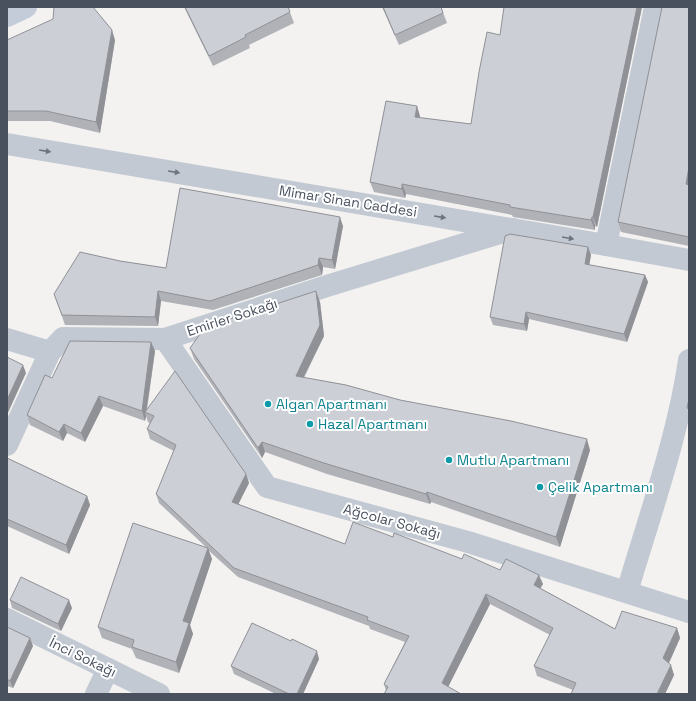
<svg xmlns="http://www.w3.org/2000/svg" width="696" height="701" font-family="'Space Grotesk',sans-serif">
<rect width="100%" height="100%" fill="#f3f2f1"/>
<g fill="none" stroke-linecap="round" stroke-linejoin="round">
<g stroke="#c2c9d2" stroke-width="22">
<path d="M606,245L655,7"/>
<path d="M7,339L50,352"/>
<path d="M165,339L267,487L468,542L689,612"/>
<path d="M7,445L50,352L63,338L165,339L330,285L513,229"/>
<path d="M627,592C649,517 678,437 689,360"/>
<path d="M7,619L159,694"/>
<path d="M96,694L108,669"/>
</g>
<path stroke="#c2c9d2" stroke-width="22" d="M7,144L606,245L689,260"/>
<path stroke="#c4cbd9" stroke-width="22" d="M7,16L26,7"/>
</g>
<g fill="#b0b2b8">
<path d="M184,7H288L294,23L249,45L250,48L213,66Z"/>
<path d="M382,7H441L447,23L399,45Z"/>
<path d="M642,7L597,227L595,226V230L513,217L512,215L406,194L405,198L374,192L370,182L420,116V118L471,124L500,35Z"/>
<path d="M689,7V246L621,232L618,222Z"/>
<path d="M7,40H115L100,133L50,121H7Z"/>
<path d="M343,226L335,269L323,267L322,275L213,310L161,301L158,326L65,325L54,294L120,261L166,268Z"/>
<path d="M588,247L591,255L589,265L645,275L648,282L627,342L529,319L527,331L493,325L490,317Z"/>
<path d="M320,302L324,336L304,378L400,400L590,450L560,547L431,502L430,504L327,474L265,452L262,458L194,359L190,348Z"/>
<path d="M151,342L155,351L147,410L246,474L249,483L238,504L345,544L393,537L543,584L540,588L615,629L677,628L680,638L669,663L674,675L665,694H571L573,690L537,676L534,666L550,635L490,604L448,687L386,691L384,684L405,642L370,629L369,626L238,577L208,550L212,559L190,625L193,634L179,673L136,658L132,649L102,638L98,627L207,548L159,503L156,494L174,451L150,439L147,429L150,423L148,422L146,416L145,421L103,406L85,442L67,433L63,441L30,425L27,415L52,378Z"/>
<path d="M7,458L87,496L90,505L69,554L7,526Z"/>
<path d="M10,600L72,608L61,631L12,608Z"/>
<path d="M7,627L33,646L13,688L7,686Z"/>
<path d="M291,641L319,659L303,694H276L234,674L231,666Z"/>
</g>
<g fill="#909196">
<path d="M637,7H642L597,227L593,217Z"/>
<path d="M112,30L115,40L100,133L96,122Z"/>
<path d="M417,106L420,116L418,127L415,117Z"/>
<path d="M689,167V193L686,184Z"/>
<path d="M402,184L406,194L405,198L402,189Z"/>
<path d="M340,217L343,226L335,269L332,260Z"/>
<path d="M592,217L595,226V230L591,220Z"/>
<path d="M588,247L591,255L588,272L585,264Z"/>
<path d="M319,258L323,267L322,275L318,265Z"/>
<path d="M645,275L648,282L627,342L624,334Z"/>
<path d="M158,291L161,301L158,326L155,317Z"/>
<path d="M316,291L320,302L324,336L299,386L296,376Z"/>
<path d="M526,312L529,319L527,331L524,324Z"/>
<path d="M151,342L155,351L146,413L145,412L146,416L145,421L142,411Z"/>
<path d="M23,365L26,373L7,415V400Z"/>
<path d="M99,396L103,406L85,442L81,433Z"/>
<path d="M64,424L67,433L63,441L59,432Z"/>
<path d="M587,439L590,450L560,547L556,537Z"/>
<path d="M262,442L265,452L262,458L258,448Z"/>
<path d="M246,474L249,483L235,511L232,502Z"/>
<path d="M427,492L431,502L430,504L426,494Z"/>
<path d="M87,496L90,505L69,554L66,545Z"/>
<path d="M208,548L212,559L190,625L193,634L179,673L176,662L183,621Z"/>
<path d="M539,575L543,584L537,594L534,585Z"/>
<path d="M486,594L490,604L445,693L442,683Z"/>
<path d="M69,600L72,608L61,631L58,624Z"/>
<path d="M677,628L680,638L667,667L663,658Z"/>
<path d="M30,638L33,646L13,688L10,681Z"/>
<path d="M317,651L319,659L303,694H297Z"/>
<path d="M671,665L674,675L665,694H657Z"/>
</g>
<g fill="#cdcfd6" stroke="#909196">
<path d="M54,7H93L112,30L96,122L46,111H7V40L53,19Z"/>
<path d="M185,7H288L290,12L245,35L246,37L209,56Z"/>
<path d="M383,7H441L443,13L395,35Z"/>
<path d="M504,7H637L593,217H592L591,220L510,207V205L402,184V189L370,182L386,101L417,106L415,117L471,124L479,72L487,32L500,35Z"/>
<path d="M662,7H689V167L686,184L689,185V237L618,222Z"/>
<path d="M180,188L340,217L332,260L319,258L318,265L210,301L158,291L155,317L62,315L54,294L80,252L120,261L166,268Z"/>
<path d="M510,234L588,247L585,264L645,275L624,334L526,312L524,324L490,317L505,236Z"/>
<path d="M316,291L320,325L296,376L346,385L400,400L511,421L587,439L556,537L427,492L426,494L324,463L262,442L258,448L190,348L205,327Z"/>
<path d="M70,341L151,342L142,411L99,396L81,433L64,424L59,432L27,415L45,375L52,378Z"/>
<path d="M7,357L23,365L7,400Z"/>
<path d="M175,371L246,474L232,502L345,544L353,522L393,537L394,533L462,559L464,554L500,570L506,559L539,575L534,585L615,629L622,611L677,628L663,658L671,665L657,694H571L576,683L534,666L553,628L486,594L442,683L461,694H384L388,687L384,684L409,636L367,620L368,617L234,568L156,494L176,445L147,429L154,416L145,412Z"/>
<path d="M689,399V409L687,408Z"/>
<path d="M7,458L87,496L66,545L7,519Z"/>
<path d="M133,523L208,548L183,621L189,623L176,662L132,647L134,640L98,627Z"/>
<path d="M21,577L69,600L58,624L10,600Z"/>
<path d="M252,623L291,641L292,639L317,651L297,694H289L231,666Z"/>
<path d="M7,627L30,638L10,681L7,679Z"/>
</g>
<defs><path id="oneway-solid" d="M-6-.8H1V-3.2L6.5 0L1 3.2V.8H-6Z"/></defs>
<g fill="#6d7582">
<use href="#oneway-solid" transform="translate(45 151) rotate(9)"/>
<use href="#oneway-solid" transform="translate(174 172) rotate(9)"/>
<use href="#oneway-solid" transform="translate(440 217) rotate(9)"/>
<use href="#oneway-solid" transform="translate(568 238) rotate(10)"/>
</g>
<g fill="#0f9aa8" stroke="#fff" stroke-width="1.5">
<circle cx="268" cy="404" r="4"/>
<circle cx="310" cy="424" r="4"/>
<circle cx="449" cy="460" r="4"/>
<circle cx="540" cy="487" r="4"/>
</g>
<g text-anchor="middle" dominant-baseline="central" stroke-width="4" stroke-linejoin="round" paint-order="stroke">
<g font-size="14" fill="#49515f" stroke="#fff">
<text transform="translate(348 201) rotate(9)">Mimar Sinan Caddesi</text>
<text transform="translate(232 317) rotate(-18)">Emirler Sokağı</text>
<text transform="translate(392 521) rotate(15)">Ağcolar Sokağı</text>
<text transform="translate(83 657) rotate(26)">İnci Sokağı</text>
</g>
<g font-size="14" fill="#0d838f" stroke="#fff" text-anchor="start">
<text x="276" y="404">Algan Apartmanı</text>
<text x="318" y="424">Hazal Apartmanı</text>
<text x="457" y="460">Mutlu Apartmanı</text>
<text x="548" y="487">Çelik Apartmanı</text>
</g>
</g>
<rect width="696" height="701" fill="none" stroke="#49515f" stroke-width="16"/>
</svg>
